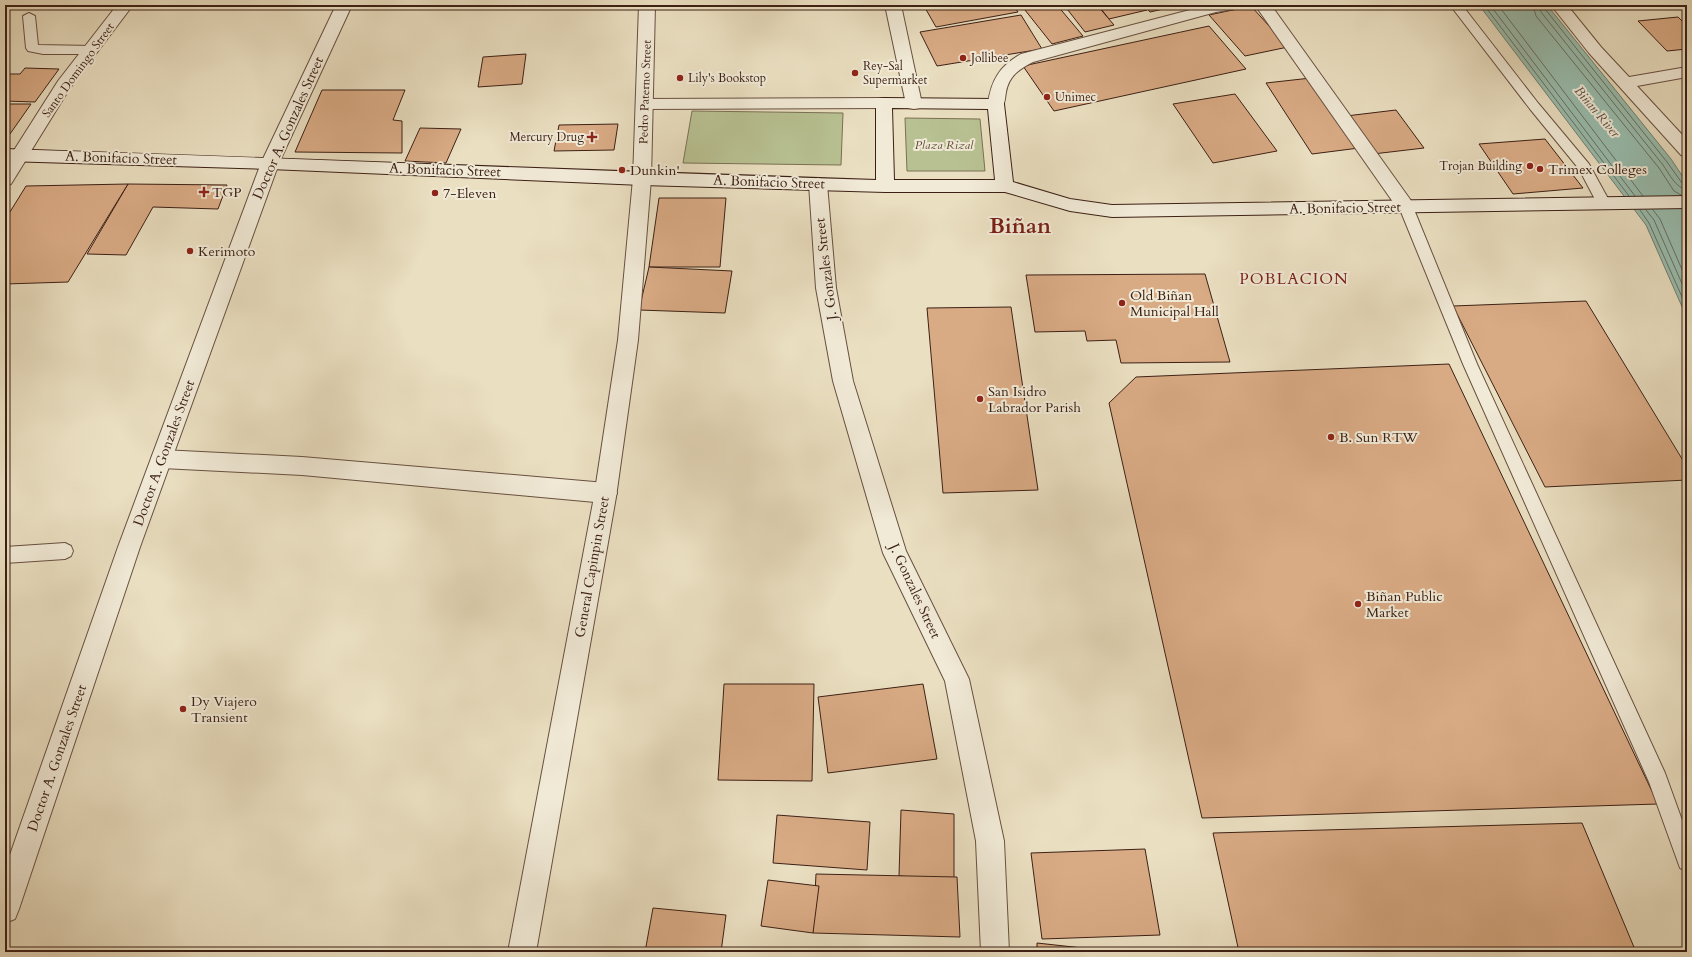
<svg xmlns="http://www.w3.org/2000/svg" width="1692" height="957" font-family="Cardo,serif">
<rect width="100%" height="100%" fill="#eadfc1"/>
<filter id="stains"><feTurbulence type="fractalNoise" baseFrequency=".005" numOctaves="4"/><feColorMatrix values="0 0 0 0 .2 0 0 0 0 .09 0 0 0 0 .02 0 0 0 .5 -.17"/></filter>
<radialGradient id="worn" r=".72"><stop offset=".6" stop-color="#630" stop-opacity="0"/><stop offset="1" stop-color="#630" stop-opacity=".3"/></radialGradient>
<g fill="#b8c192" stroke="#7a7054">
<path d="M692,111L843,113L841,165L683,163Z"/>
<path d="M905,118L980,119L985,171H907Z"/>
</g>
<path fill="#98bdae" stroke="#737e71" d="M1479,5H1547L1671,159L1687,183V318L1646,225Z"/>
<g fill="none" stroke-linecap="round" stroke-linejoin="round">
<g stroke="#6a6e62" stroke-width="1">
<path d="M1484,5L1629,196"/>
<path d="M1490,5L1635,196"/>
<path d="M1498,5L1643,196"/>
<path d="M1533,5L1536,16L1659,168L1674,191L1681,195"/>
<path d="M1539,5L1541,12L1663,165C1670,175 1675,187 1687,190"/>
<path d="M1544,5L1545,9L1667,162L1682,183L1687,185"/>
<path d="M1640,210L1649,223L1687,308"/>
<path d="M1646,210L1654,220L1687,295"/>
<path d="M1653,210L1660,219L1687,281"/>
</g>
</g>
<g fill="#d9ab85" stroke="#3c2015">
<path d="M931,5H1013L1018,12L936,27L924,6Z"/>
<path d="M1021,5H1057L1083,36L1052,44Z"/>
<path d="M1064,5H1097L1114,25L1085,32Z"/>
<path d="M1098,5H1142L1147,10L1109,19Z"/>
<path d="M1144,5H1181L1150,12Z"/>
<path d="M1251,6L1288,47L1245,56L1209,15Z"/>
<path d="M1021,15L1042,49L937,66L920,32Z"/>
<path d="M1678,17L1687,26V49L1667,51L1638,21Z"/>
<path d="M1209,26L1246,69L1054,111L1023,66Z"/>
<path d="M526,54L522,84L478,87L483,57Z"/>
<path d="M25,68L59,69L35,102L5,101V74H20Z"/>
<path d="M1311,78L1359,148L1312,154L1266,83Z"/>
<path d="M322,90H405L393,120L402,121V153L295,152Z"/>
<path d="M1235,94L1277,151L1213,163L1173,104Z"/>
<path d="M5,104H31L10,134H5Z"/>
<path d="M1396,110L1424,148L1373,154L1346,116Z"/>
<path d="M618,124L614,150L554,151L559,125Z"/>
<path d="M420,128L461,129L446,163L405,161Z"/>
<path d="M1545,139L1583,188L1513,194L1479,144Z"/>
<path d="M128,184L227,185L218,209L153,207L126,255L87,254Z"/>
<path d="M128,184L68,282L5,284V220L26,186Z"/>
<path d="M659,198H726L720,267H649Z"/>
<path d="M649,267L732,271L725,313L639,310Z"/>
<path d="M1205,274L1230,362L1121,363L1116,340L1087,341L1085,331L1035,332L1026,275Z"/>
<path d="M1586,301L1687,467V480L1545,487L1453,306Z"/>
<path d="M1011,307L1038,490L943,493L927,308Z"/>
<path d="M1449,364L1658,804L1202,818L1109,403L1136,377Z"/>
<path d="M724,684H814L812,781L718,780Z"/>
<path d="M923,684L937,759L828,773L818,697Z"/>
<path d="M901,810L954,814V880L899,876Z"/>
<path d="M777,815L870,822L867,870L773,863Z"/>
<path d="M1582,823L1636,952H1239L1213,833Z"/>
<path d="M1145,849L1160,935L1042,939L1031,853Z"/>
<path d="M816,874L957,877L960,937L813,933Z"/>
<path d="M768,880L819,886L813,933L761,926Z"/>
<path d="M653,908L726,915L721,952H645Z"/>
<path d="M1037,943L1119,952H1037Z"/>
</g>
<g fill="none" stroke-linecap="round" stroke-linejoin="round">
<g stroke="#685040" stroke-width="2">
<g id="service">
<path d="M1450,5H1462L1538,103L1589,164L1611,204L1609,207L1604,209L1599,207L1579,169L1530,109Z"/>
<path d="M29,13L35,16L38,45L92,46L96,47L98,50L96,53L92,54H43L28,51L26,48L23,16Z"/>
<path d="M1406,202L1411,204L1413,207L1477,364L1665,773L1687,834V871L1680,868L1649,782L1463,364L1399,207L1401,204Z"/>
<path d="M65,543L71,546L73,551L71,556L65,559L5,563V547Z"/>
</g>
</g>
<g stroke="#685040" stroke-width="2">
<g id="minor">
<path d="M117,5H133L70,88L26,159L20,161L14,159L11,155L58,81Z"/>
<path d="M336,5H352L279,163L276,167L270,169L264,167L261,163Z"/>
<path d="M1209,5H1245L1242,8L1216,12L1033,62C1019,69 1009,76 1006,92C1005,98 1005,103 1002,108L996,109L990,108L988,104C991,80 1000,66 1021,54Z"/>
<path d="M1255,5H1271L1412,202L1415,207L1412,212L1406,213L1400,212Z"/>
<path d="M1551,5H1567L1601,47L1629,77L1687,67V77L1637,86L1687,140V157L1681,155L1589,53Z"/>
<path d="M884,98L890,99L892,103L890,107L884,108L644,109L638,108L636,104L638,100L644,99Z"/>
<path d="M162,450L302,457L606,483L614,486L617,493L614,500L606,503L302,475L162,468L154,466L151,459L154,452Z"/>
</g>
</g>
<g stroke="#685040" stroke-width="2">
<g id="tertiary">
<path d="M639,5H655L651,179L638,340L616,497L536,952H508L594,497L618,340L633,179Z"/>
<path d="M885,5H901L922,104L920,108L914,109L908,108L906,104Z"/>
<path d="M20,149L26,151L29,155L11,184L5,186V165L14,151Z"/>
<path d="M270,157L276,159L279,163L140,547L19,909L15,919L5,923V869L118,547L261,163L264,159Z"/>
<path d="M818,178L824,180L827,184L836,288L853,381L906,551L969,679L1004,841L1009,952H981L976,841L945,681L883,553L833,381L816,288L809,184L812,180Z"/>
</g>
</g>
<g stroke="#3c2015" stroke-width="2">
<path id="secondary" d="M884,98L996,99L1002,100L1004,104L1013,182L1070,199L1112,205L1687,196V208L1112,217L1070,211L1005,192H885L642,185L270,169L5,161V149C295,158 586,171 876,180V103L878,99ZM892,108L988,109L995,180H894Z"/>
</g>
<use href="#service" fill="#f1ead7" fill-rule="evenodd"/>
<use href="#minor" fill="#f1ead7" fill-rule="evenodd"/>
<use href="#tertiary" fill="#f1ead7" fill-rule="evenodd"/>
<use href="#secondary" fill="#f1ead7" fill-rule="evenodd"/>
</g>
<g fill="#8f2418" stroke="#f1ead7" stroke-width="1.5">
<circle cx="963" cy="58" r="4"/>
<circle cx="855" cy="73" r="4"/>
<circle cx="680" cy="78" r="4"/>
<circle cx="1047" cy="97" r="4"/>
<path d="M590 131h4v4h4v4h-4v4h-4v-4h-4v-4h4z"/>
<circle cx="1530" cy="166" r="4"/>
<circle cx="1540" cy="169" r="4"/>
<circle cx="622" cy="170" r="4"/>
<path d="M202 186h4v4h4v4h-4v4h-4v-4h-4v-4h4z"/>
<circle cx="435" cy="193" r="4"/>
<circle cx="190" cy="251" r="4"/>
<circle cx="1122" cy="303" r="4"/>
<circle cx="980" cy="399" r="4"/>
<circle cx="1331" cy="437" r="4"/>
<circle cx="1358" cy="604" r="4"/>
<circle cx="183" cy="709" r="4"/>
</g>
<g text-anchor="middle" dominant-baseline="central" stroke-width="4" stroke-linejoin="round" paint-order="stroke">
<g font-size="12" fill="#3c2015" stroke="#f1ead7" text-anchor="start">
<text x="971" y="58">Jollibee</text>
<text x="863" y="66">Rey-Sal<tspan x="863" dy="14">Supermarket</tspan></text>
<text x="688" y="78">Lily's Bookstop</text>
<text x="1055" y="97">Unimec</text>
<text x="584" y="137" text-anchor="end">Mercury Drug</text>
<text x="1522" y="166" text-anchor="end">Trojan Building</text>
</g>
<g font-size="12" fill="#3c2015" stroke="#f1ead7">
<text transform="translate(78 70) rotate(-54)">Santo Domingo Street</text>
<text transform="translate(645 92) rotate(-88)">Pedro Paterno Street</text>
</g>
<g font-size="12" font-style="italic" fill="#5b4834" stroke="#f1ead7">
<text x="944" y="145">Plaza Rizal</text>
</g>
<g font-size="13" font-style="italic" fill="#584f43" stroke="#f1ead7">
<text transform="translate(1597 112) rotate(50)">Biñan River</text>
</g>
<g font-size="14" fill="#3c2015" stroke="#f1ead7">
<text transform="translate(288 128) rotate(-66)">Doctor A. Gonzales Street</text>
<text transform="translate(121 158) rotate(2)">A. Bonifacio Street</text>
<text transform="translate(445 170) rotate(2)">A. Bonifacio Street</text>
<text transform="translate(769 182) rotate(2)">A. Bonifacio Street</text>
<text transform="translate(1345 208) rotate(-1)">A. Bonifacio Street</text>
<text transform="translate(826 269) rotate(-97)">J. Gonzales Street</text>
<text transform="translate(164 453) rotate(-70)">Doctor A. Gonzales Street</text>
<text transform="translate(592 567) rotate(-80)">General Capinpin Street</text>
<text transform="translate(915 591) rotate(65)">J. Gonzales Street</text>
<text transform="translate(57 758) rotate(-71)">Doctor A. Gonzales Street</text>
</g>
<g font-size="14" fill="#3c2015" stroke="#f1ead7" text-anchor="start">
<text x="1548" y="169">Trimex Colleges</text>
<text x="630" y="170">Dunkin'</text>
<text x="212" y="192">TGP</text>
<text x="443" y="193">7-Eleven</text>
<text x="198" y="251">Kerimoto</text>
<text x="1130" y="295">Old Biñan<tspan x="1130" dy="16">Municipal Hall</tspan></text>
<text x="988" y="391">San Isidro<tspan x="988" dy="16">Labrador Parish</tspan></text>
<text x="1339" y="437">B. Sun RTW</text>
<text x="1366" y="596">Biñan Public<tspan x="1366" dy="16">Market</tspan></text>
<text x="191" y="701">Dy Viajero<tspan x="191" dy="16">Transient</tspan></text>
</g>
<g font-size="16" letter-spacing="1" fill="#7a1f14" stroke="#f1ead7">
<text x="1294" y="279">POBLACION</text>
</g>
<g font-size="22" font-weight="bold" fill="#7a1f14" stroke="#f1ead7">
<text x="1020" y="226">Biñan</text>
</g>
</g>
<rect width="1692" height="957" fill="none" stroke="#eadfc1" stroke-width="20"/>
<rect x="6" y="6" width="1680" height="945" fill="none" stroke="#3c2015" stroke-width="2"/>
<rect x="10" y="10" width="1672" height="937" fill="none" stroke="#3c2015"/>
<rect width="100%" height="100%" filter="url(#stains)"/>
<rect width="100%" height="100%" fill="url(#worn)"/>
</svg>
